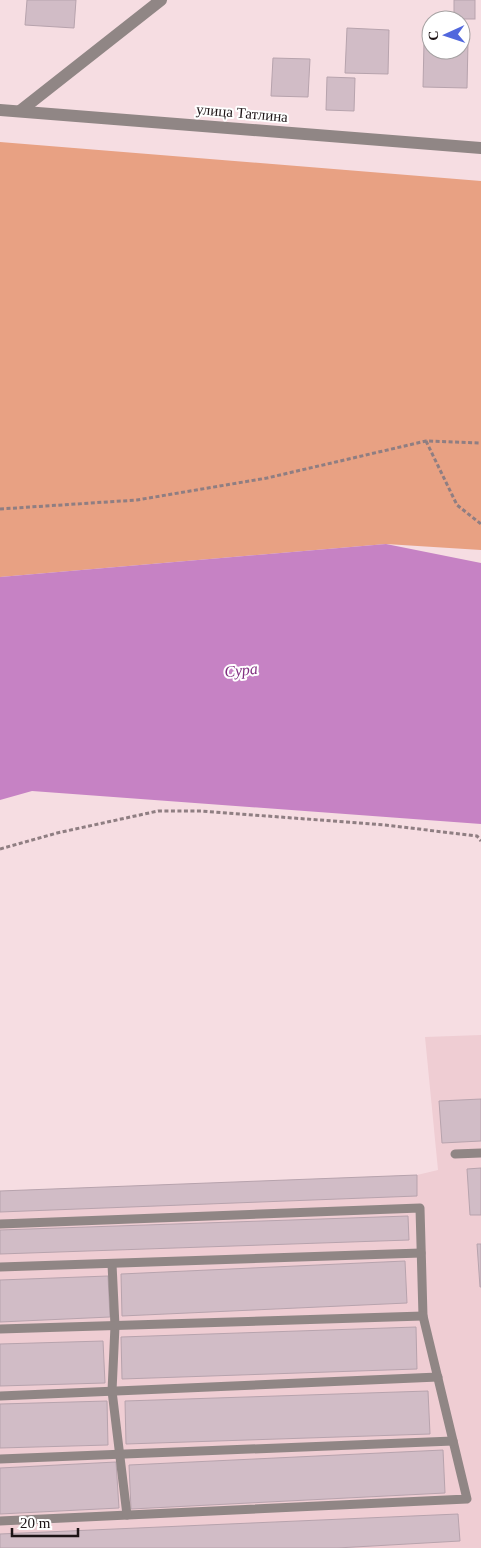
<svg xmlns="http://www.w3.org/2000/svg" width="481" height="1548" font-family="Georgia,serif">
<rect width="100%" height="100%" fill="#f6dde2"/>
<path fill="#efcdd3" d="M481,1035V1548H0V1191L417,1175L438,1170L425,1037Z"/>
<path fill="#e8a183" d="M0,142L481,181V550L386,544L0,577Z"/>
<path fill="#c682c4" d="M386,544L481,563V824L32,791L0,800V577Z"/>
<g fill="#d1bcc6" stroke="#b7a3ad">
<path d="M27,0H76L74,28L25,25Z"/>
<rect x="454" y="0" width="21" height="19"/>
<path d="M347,28L389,30L388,74L345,73Z"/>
<path d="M424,42H431V50H461V42H468L467,88L423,87Z"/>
<path d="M273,58L310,59L308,97L271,96Z"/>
<path d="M327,77L355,78L354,111L326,110Z"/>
<path d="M481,1099V1141L442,1143L439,1101Z"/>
<path d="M481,1168V1215H470L467,1169Z"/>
<path d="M417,1175V1196L0,1212V1191Z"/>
<path d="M408,1216L409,1240L0,1254V1230Z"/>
<path d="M477,1244H481V1287H480Z"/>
<path d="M405,1261L407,1303L122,1316L121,1274Z"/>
<path d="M108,1276L110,1317L0,1322V1280Z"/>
<path d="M416,1327L417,1369L122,1379L121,1337Z"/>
<path d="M103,1341L105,1383L0,1386V1344Z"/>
<path d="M428,1391L430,1434L126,1444L125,1401Z"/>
<path d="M107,1401L108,1445L0,1448V1404Z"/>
<path d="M443,1450L445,1493L131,1509L129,1465Z"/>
<path d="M116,1462L119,1508L0,1514V1468Z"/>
<path d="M458,1514L460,1541L337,1548H0V1534Z"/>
</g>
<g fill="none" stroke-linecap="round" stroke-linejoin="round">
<g stroke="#8f7e82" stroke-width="3" stroke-dasharray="4 2.5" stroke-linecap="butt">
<path d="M426,441L457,505L481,524"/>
<path d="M0,509L137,500L267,478L426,441L481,443"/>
<path d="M0,849L57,833L158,811H201L385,825L477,836L481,841"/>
</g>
<g stroke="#908685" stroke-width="9">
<path d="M455,1154L481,1153"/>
<path d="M0,1224L420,1208L423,1316L467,1499L0,1521"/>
<path d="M112,1264L115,1326L112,1391L127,1515"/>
<path d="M0,1267L421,1253"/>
<path d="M0,1329L423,1316"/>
<path d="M0,1396L438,1377"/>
<path d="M0,1459L453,1441"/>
</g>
<g stroke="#908685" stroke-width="12">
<path d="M0,110L481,148"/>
<path d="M20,111L161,0"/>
</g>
</g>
<g text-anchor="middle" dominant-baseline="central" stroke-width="4" stroke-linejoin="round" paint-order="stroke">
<g font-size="15" fill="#1d1416" stroke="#fff">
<text transform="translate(242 113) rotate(5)">улица Татлина</text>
</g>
<g font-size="16" font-style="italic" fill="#812f80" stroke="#fff">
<text transform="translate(241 670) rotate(-6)">Сура</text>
</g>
</g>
<g transform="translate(446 35) rotate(267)"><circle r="24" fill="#ffffff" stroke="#a5a1a2"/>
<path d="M0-4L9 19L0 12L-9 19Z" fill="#5167dd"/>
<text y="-8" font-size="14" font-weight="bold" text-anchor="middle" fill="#1d1416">С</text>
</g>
<path d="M12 1528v8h66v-8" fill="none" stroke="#1d1416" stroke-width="2.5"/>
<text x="20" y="1528" font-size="15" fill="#1d1416" stroke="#ffffff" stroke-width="4" paint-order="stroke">20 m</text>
</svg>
